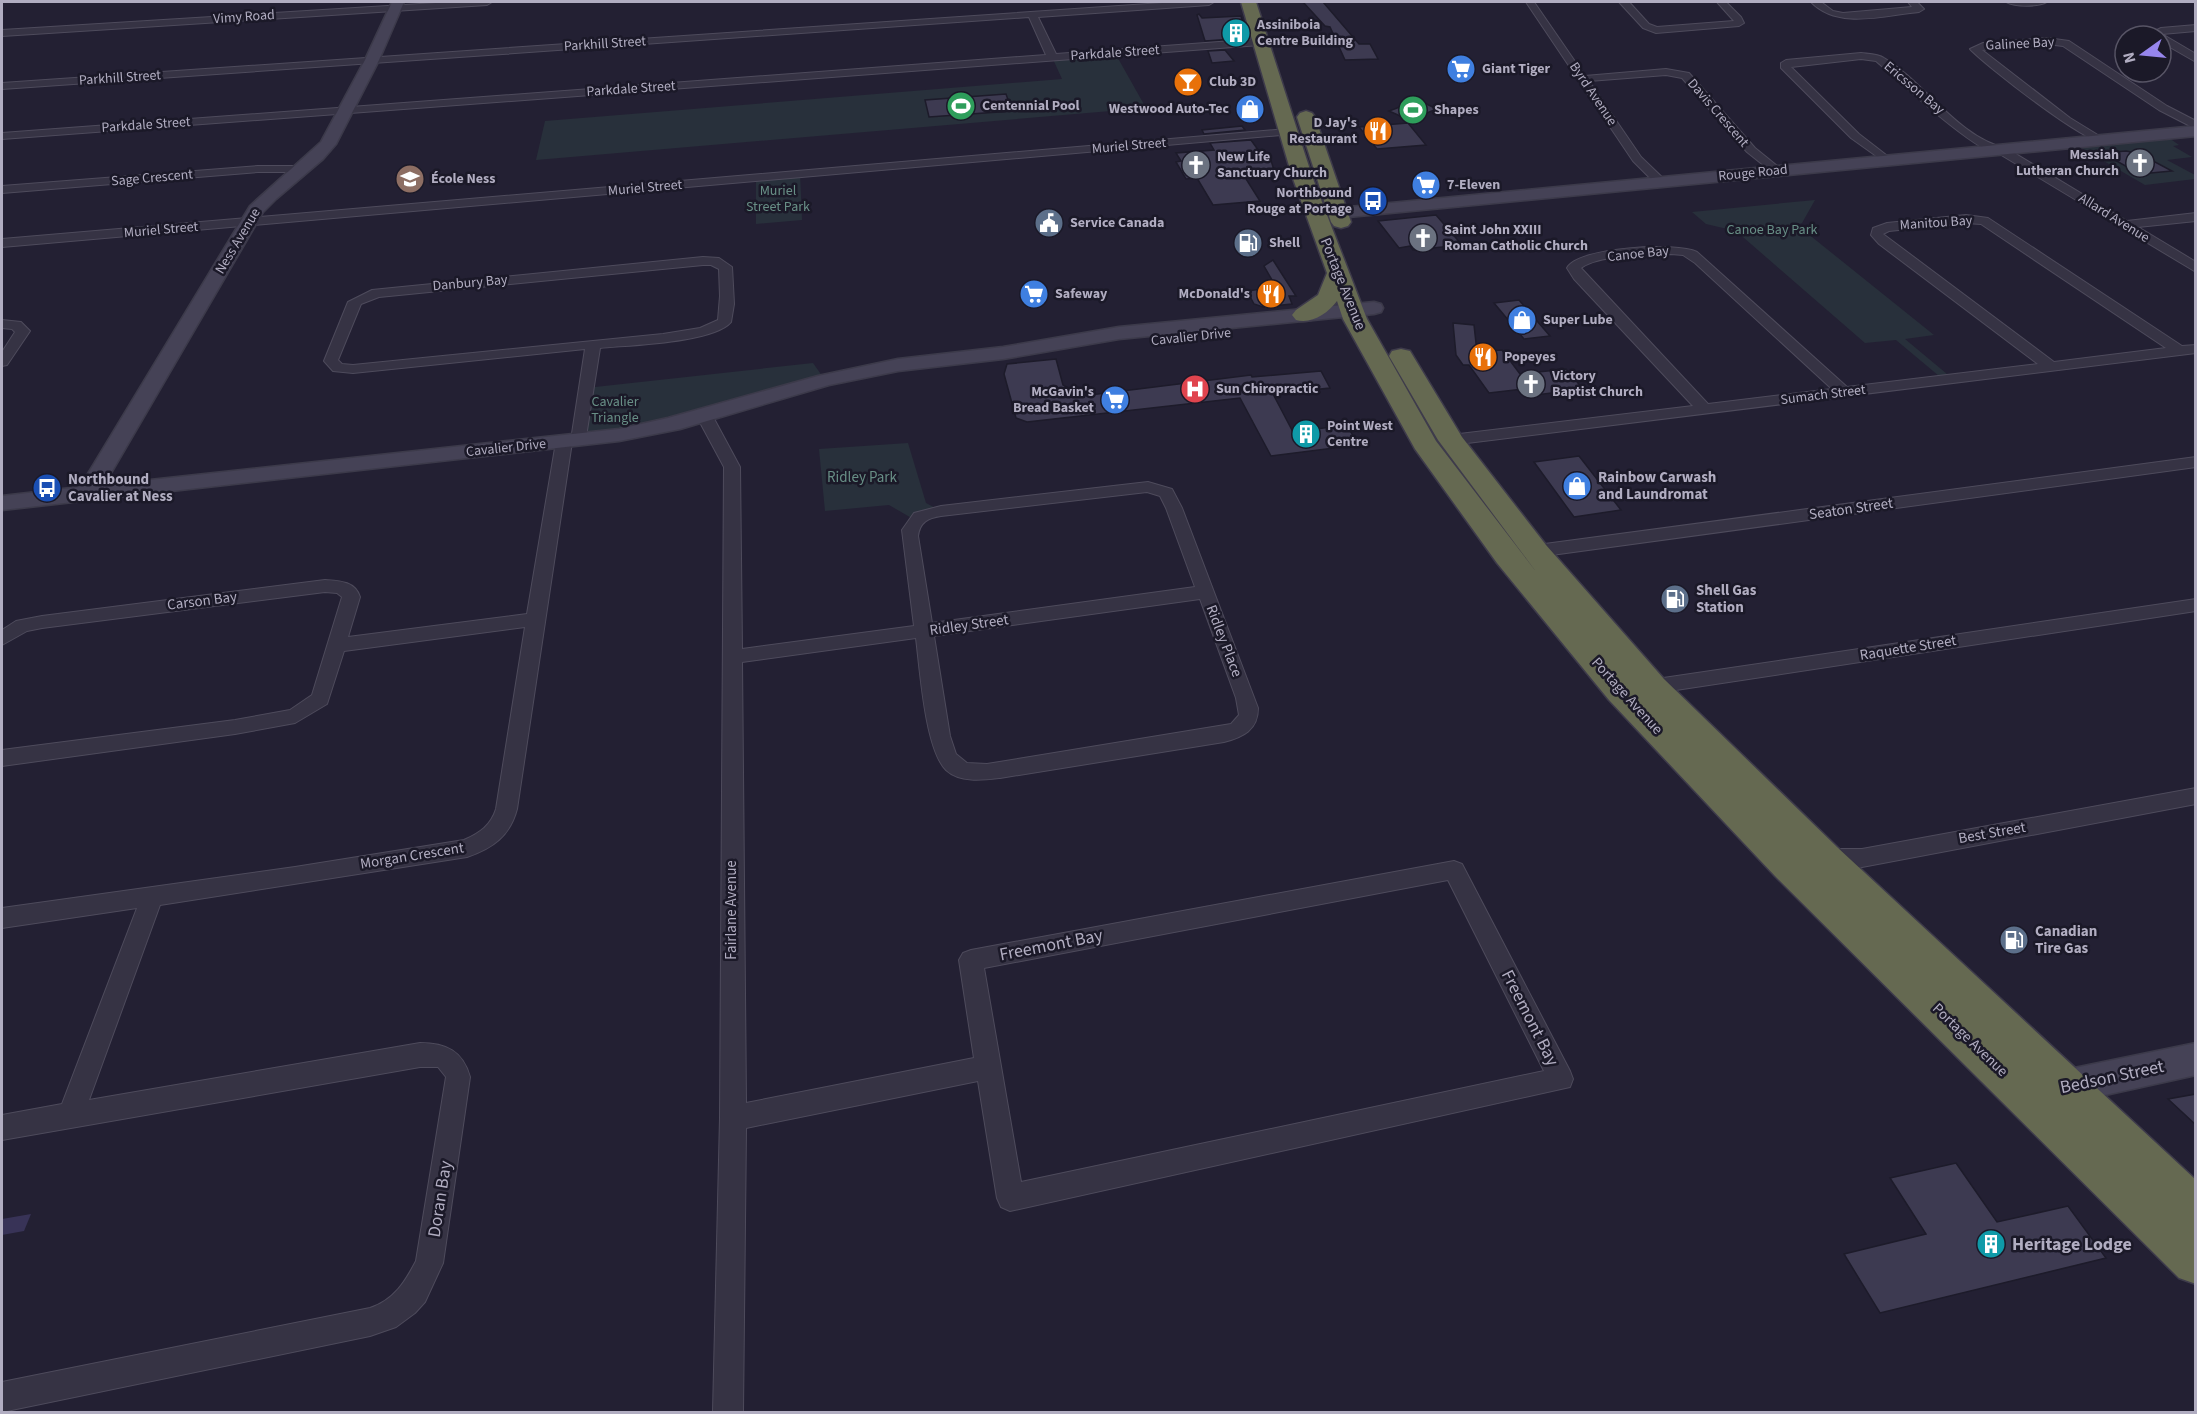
<svg xmlns="http://www.w3.org/2000/svg" width="2197" height="1414" font-family="'Source Sans 3',sans-serif">
<rect width="100%" height="100%" fill="#232033"/>
<g fill="#28303b">
<path d="M1115,53L1146,108L536,160L545,121L1062,79L1052,57Z"/>
<path d="M2169,138L2179,145L2173,146L2192,157L2167,160L2195,175V179L2145,185L2078,146Z"/>
<path d="M800,174L802,220L756,224V178Z"/>
<path d="M1815,200L1802,223L1797,225L1934,335L1905,339L1953,379L1945,381L1896,340L1865,343L1736,231L1706,224L1692,212Z"/>
<path d="M813,363L825,380L579,440L586,388Z"/>
<path d="M908,443L926,503L941,511L915,520L889,505L825,511L819,449Z"/>
</g>
<path fill="#383357" d="M31,1214L24,1231L2,1235V1219Z"/>
<g fill="#3d3a51" stroke="#1d1b2a" stroke-width="1.5">
<path d="M1303,2H1323L1359,44H1370L1378,59L1345,60L1330,27L1325,26Z"/>
<path d="M1199,14L1202,18L1241,16L1247,38L1205,41L1197,15Z"/>
<path d="M1225,50L1234,61L1212,63L1208,51Z"/>
<path d="M1006,94L1012,111L929,117L925,100Z"/>
<path d="M1418,100L1437,109L1409,120L1389,111Z"/>
<path d="M1408,123L1426,145L1377,149L1359,127Z"/>
<path d="M1242,126L1245,130L1204,134L1202,130Z"/>
<path d="M1251,140L1261,154H1269L1274,170L1241,171L1260,201L1213,205L1197,178L1186,179L1176,162L1181,161L1176,153L1214,150L1210,143Z"/>
<path d="M2126,151L2140,154L2172,171L2140,174L2102,153Z"/>
<path d="M1436,215L1462,245L1413,250L1410,246L1399,248L1378,221Z"/>
<path d="M1273,260L1296,296H1289L1292,304L1263,307L1254,304L1247,291L1276,287L1264,266Z"/>
<path d="M1519,300L1550,336L1524,339L1494,303Z"/>
<path d="M1453,323L1474,325L1477,352L1502,350L1520,374L1566,369L1583,389L1528,396L1523,389L1489,393L1469,365H1463L1456,355Z"/>
<path d="M1056,359L1063,385L1082,396L1251,375L1252,377L1321,371L1330,388L1273,394L1293,432L1347,425L1358,445L1271,456L1240,398L1027,422L1016,418L1004,374L1007,364Z"/>
<path d="M1579,456L1621,510L1574,517L1534,462Z"/>
<path d="M2196,1094V1125L2168,1099Z"/>
<path d="M1956,1163L1997,1222L2068,1206L2106,1258L1880,1313L1844,1254L1926,1234L1890,1178Z"/>
</g>
<g fill="none" stroke-linecap="round" stroke-linejoin="round">
<g stroke="#4e4b5c" stroke-width="2">
<g id="street">
<path d="M452,2H492L487,5L2,36V30Z"/>
<path d="M1177,2H1214L1209,5L1038,17L1056,54L1260,39L1265,42L1260,45L2,139V133L1046,55L1029,17L2,89V83Z"/>
<path d="M1526,2H1534L1585,76L1666,69L1689,73L1755,148L1782,170L1776,173L1772,172L1747,152L1682,78L1666,75L1589,81L1641,157L1667,182L1665,185H1657L1633,161Z"/>
<path d="M1619,2H1629L1649,24L1657,27L1734,21L1717,2H1726L1741,17L1744,23L1739,26L1656,33L1643,28Z"/>
<path d="M1811,2H1821L1833,11L1843,13L1912,7L1908,2H1917L1924,9L1919,12C1885,15 1838,30 1811,2Z"/>
<path d="M2006,2H2047C2038,7 2015,7 2006,2Z"/>
<path d="M2196,25V31L2162,34L2196,54V62L2161,42V36H2153L2151,33L2161,28Z"/>
<path d="M2047,38L2069,41L2167,106L2196,121V129L2159,110L2063,46L2047,44L1982,50L2070,118L2106,140L2104,142C2087,145 1985,65 1970,49L1983,43Z"/>
<path d="M1861,53C1868,54 1878,54 1884,58C1923,81 1960,139 2006,148L2127,221L2196,213V221L2138,227L2196,262V272L1998,153C1978,155 1896,78 1876,61L1861,59L1791,67L1859,134L1890,158L1892,160L1886,163L1851,138L1781,68V63L1786,60Z"/>
<path d="M1288,129L1292,130V134L2,247V239Z"/>
<path d="M258,166H302L308,169L302,172H258L2,193V186Z"/>
<path d="M1966,215L1988,218L2182,346L2196,345V353L1451,445L1443,440L1451,435L1693,406L1574,279L1567,268C1578,247 1677,242 1697,252L1847,387L2038,364L1879,244L1871,235L1873,228L1887,223ZM1966,223L1981,224L2166,348L2054,362L1883,234L1889,231ZM1671,254L1683,255L1695,263L1832,389L1708,404L1581,268C1598,255 1648,254 1671,254Z"/>
<path d="M703,257L719,258L732,267L734,304L731,322C713,343 628,345 600,348L585,443H573L571,440L585,349L353,373L333,371L324,361L348,302L372,290ZM703,265H711L719,269L720,296L718,320L700,328L663,334L353,365L342,364L338,360L361,304L379,297Z"/>
<path d="M2,320L21,322L30,331L7,365L2,366V352L15,332L12,329L2,328Z"/>
<path d="M704,410L712,415L740,467L742,649L914,626L902,530L914,513L941,506L1148,482L1172,489L1182,508L1258,708C1258,730 1243,737 1224,742L1000,778C983,780 960,783 946,770C925,749 920,669 916,638L742,662L746,1103L974,1058L959,960L963,953L971,950L1454,861L1462,864L1570,1071L1573,1079L1570,1087L1010,1211L1001,1207L997,1198L978,1081L746,1128L743,1412H713L720,1118L724,467L696,415ZM1147,492L1160,496L1166,508L1195,587L932,623L918,536C920,522 928,518 941,516ZM1200,599L1236,698L1239,715L1231,724L987,764L967,763L956,754L950,736L934,636ZM1448,880L1544,1071L1021,1182L984,968Z"/>
<path d="M564,437L572,442L517,809C510,836 493,848 467,857L160,905L89,1100L420,1043C446,1043 463,1051 470,1077L443,1263L425,1302L415,1313L396,1327L370,1336L2,1412V1382L370,1308C394,1300 405,1282 416,1261L446,1077L438,1067H420L2,1140V1115L62,1104L137,908L2,928V908L295,867L464,840C480,833 491,825 496,809L525,627L344,651L327,704L295,723L235,734L2,766V750L235,720L290,710L312,695L342,597L337,593L325,592L42,628L27,631L2,645V630L16,621L42,616L325,580C339,581 355,581 360,597L348,637L527,614L556,442Z"/>
<path d="M2196,457V467L1523,559L1517,557L1514,553L1517,549L1523,547Z"/>
<path d="M2196,599V611L1643,695L1636,693L1633,688L1636,683L1643,681Z"/>
<path d="M2196,788V804L1862,867H1823L1815,864L1812,858L1815,852L1823,849H1862Z"/>
</g>
</g>
<g stroke="#3c3a4a" stroke-width="3">
<g id="secondary">
<path d="M392,2H404L379,60L336,144L323,159L276,199L263,212L104,485L619,429L668,418L818,376L898,359L1003,347L1119,327L1374,302L1381,304L1383,308L1381,312L1374,314L1119,339L1003,359L898,371L829,385L680,429L619,441L2,510V496L80,487L250,206L321,142L365,60Z"/>
<path d="M2196,126V136L1338,218L1306,209L1304,205L1312,200L1339,208Z"/>
<path d="M2196,1043V1075L2055,1106L2043,1101L2038,1089L2043,1077L2055,1072Z"/>
</g>
</g>
<g stroke="#3e3b4b" stroke-width="3">
<g id="highway">
<path d="M1241,2H1256L1312,176L1367,319L1436,441L1537,573L1438,440L1389,356L1392,351L1401,349L1410,351L1462,437L1546,545L1664,679L1837,847L2196,1180V1284L2179,1278L1775,876L1609,700L1497,563L1415,449L1343,319L1337,301C1327,314 1312,324 1296,320L1292,315L1296,310L1318,295L1327,273L1292,176Z"/>
<path d="M1306,111L1312,113L1315,117L1351,222L1348,226L1341,228L1334,226L1331,222L1297,117L1300,113Z"/>
</g>
</g>
<use href="#street" fill="#363344" fill-rule="evenodd"/>
<use href="#secondary" fill="#454256" fill-rule="evenodd"/>
<use href="#highway" fill="#656951" fill-rule="evenodd"/>
</g>
<defs>
<g id="building-disc" transform="scale(1.5)"><circle r="9.5" fill="#0f9aa8" stroke="#1b1928"/><path d="M-4-6H4V6H1V3H-1V6H-4ZM-2.5-4.3h1.7v1.8h-1.7ZM.8-4.3h1.7v1.8H.8ZM-2.5-1h1.7V.8h-1.7ZM.8-1h1.7V.8H.8Z" fill="#fff"/></g>
<g id="supermarket-disc" transform="scale(1.5)"><circle r="9.5" fill="#3f7fe0" stroke="#1b1928"/><path d="M-6-5.5h2.5l.6 2H6L4.5 2H-2.5L-4.4-4H-6ZM-1.5 3.2a1.3 1.3 0 1 0 .1 0ZM3 3.2a1.3 1.3 0 1 0 .1 0Z" fill="#fff"/></g>
<g id="bar-disc" transform="scale(1.5)"><circle r="9.5" fill="#e8710a" stroke="#1b1928"/><path d="M-6-5H6L.8 .8V4.5H3.5V6h-7V4.5H-.8V.8Z" fill="#fff"/></g>
<g id="stadium-disc" transform="scale(1.5)"><circle r="9.5" fill="#2e9e5b" stroke="#1b1928"/><path d="M0-5a6.5 5 0 1 0 0 10a6.5 5 0 1 0 0-10ZM-3.5-1.8h7v3.6h-7Z" fill="#fff"/></g>
<g id="shop-disc" transform="scale(1.5)"><circle r="9.5" fill="#3f7fe0" stroke="#1b1928"/><path d="M-5-2.5h2.3a2.7 3.5 0 0 1 5.4 0H5L5.5 6h-11ZM-1.5-2.5h3a1.5 2.3 0 0 0-3 0Z" fill="#fff"/></g>
<g id="restaurant-disc" transform="scale(1.5)"><circle r="9.5" fill="#e8710a" stroke="#1b1928"/><path d="M-5-6h1v4h1v-4h1v4h1v-4h1v5L-1.5 .5V6h-2V.5L-5-1ZM5-6V6H3V1.5H1.5Q1.5-4 5-6Z" fill="#fff"/></g>
<g id="church-disc" transform="scale(1.5)"><circle r="9.5" fill="#6b7280" stroke="#1b1928"/><path d="M-1.2-6h2.4v3.5h3.3v2.4h-3.3V6h-2.4V-.1h-3.3v-2.4h3.3Z" fill="#fff"/></g>
<g id="school-disc" transform="scale(1.5)"><circle r="9.5" fill="#8d6e63" stroke="#1b1928"/><path d="M0-5L7-2L0 1L-7-2ZM-4 1L0 2.5L4 1V4Q0 6-4 4Z" fill="#fff"/></g>
<g id="bus-disc" transform="scale(1.5)"><circle r="9.5" fill="#1a4fb4" stroke="#1b1928"/><path d="M-5-6H5V4H4V6H2V4H-2V6H-4V4H-5ZM-3.5-4V0h7V-4ZM-3.5 1.2v1.5H-2V1.2ZM2 1.2v1.5H3.5V1.2Z" fill="#fff"/></g>
<g id="civic-disc" transform="scale(1.5)"><circle r="9.5" fill="#5c6f8a" stroke="#1b1928"/><path d="M-.6-6.5H3V-4.5H.6V-3L4-1V1h2V6H-6V1h2V-1L-.6-3ZM-1.2 2.5V6h2.4V2.5Z" fill="#fff"/></g>
<g id="fuel-disc" transform="scale(1.5)"><circle r="9.5" fill="#5c6f8a" stroke="#1b1928"/><path d="M-5.5-6h7V0h2V4h1.3V-2.5L3-4.5l.8-.8L6-3V5H2.5V1h-1V6h-7ZM-4.2-4.7v3.2H.2V-4.7Z" fill="#fff"/></g>
<g id="hospital-disc" transform="scale(1.5)"><circle r="9.5" fill="#e0444e" stroke="#1b1928"/><path d="M-5-5h3v3.5h4V-5h3V5h-3V1.5h-4V5h-3Z" fill="#fff"/></g>
</defs>
<g fill-rule="evenodd">
<use href="#building-disc" x="1236" y="33"/>
<use href="#supermarket-disc" x="1461" y="69"/>
<use href="#bar-disc" x="1188" y="82"/>
<use href="#stadium-disc" x="961" y="106"/>
<use href="#shop-disc" x="1250" y="109"/>
<use href="#stadium-disc" x="1413" y="110"/>
<use href="#restaurant-disc" x="1378" y="131"/>
<use href="#church-disc" x="2140" y="163"/>
<use href="#church-disc" x="1196" y="165"/>
<use href="#school-disc" x="410" y="179"/>
<use href="#supermarket-disc" x="1426" y="185"/>
<use href="#bus-disc" x="1373" y="201"/>
<use href="#civic-disc" x="1049" y="223"/>
<use href="#church-disc" x="1423" y="238"/>
<use href="#fuel-disc" x="1248" y="243"/>
<use href="#supermarket-disc" x="1034" y="294"/>
<use href="#restaurant-disc" x="1271" y="294"/>
<use href="#shop-disc" x="1522" y="320"/>
<use href="#restaurant-disc" x="1483" y="357"/>
<use href="#church-disc" x="1531" y="384"/>
<use href="#hospital-disc" x="1195" y="389"/>
<use href="#supermarket-disc" x="1115" y="400"/>
<use href="#building-disc" x="1306" y="434"/>
<use href="#shop-disc" x="1577" y="486"/>
<use href="#bus-disc" x="47" y="488"/>
<use href="#fuel-disc" x="1675" y="599"/>
<use href="#fuel-disc" x="2014" y="940"/>
<use href="#building-disc" x="1991" y="1244"/>
</g>
<g text-anchor="middle" dominant-baseline="central" stroke-width="5" stroke-linejoin="round" paint-order="stroke">
<g font-size="14" fill="#b1adc1" stroke="#1b1928">
<text transform="translate(244 17) rotate(-4)">Vimy Road</text>
<text transform="translate(605 44) rotate(-4)">Parkhill Street</text>
<text transform="translate(2020 44) rotate(-3)">Galinee Bay</text>
<text transform="translate(1115 53) rotate(-4)">Parkdale Street</text>
<text transform="translate(120 78) rotate(-4)">Parkhill Street</text>
<text transform="translate(1914 88) rotate(40)">Ericsson Bay</text>
<text transform="translate(631 89) rotate(-4)">Parkdale Street</text>
<text transform="translate(1593 94) rotate(56)">Byrd Avenue</text>
<text transform="translate(1718 113) rotate(49)">Davis Crescent</text>
<text transform="translate(146 125) rotate(-4)">Parkdale Street</text>
<text transform="translate(1129 146) rotate(-5)">Muriel Street</text>
<text transform="translate(1753 173) rotate(-6)">Rouge Road</text>
<text transform="translate(152 178) rotate(-5)">Sage Crescent</text>
<text transform="translate(645 188) rotate(-5)">Muriel Street</text>
<text transform="translate(2114 218) rotate(32)">Allard Avenue</text>
<text transform="translate(1936 223) rotate(-4)">Manitou Bay</text>
<text transform="translate(161 230) rotate(-5)">Muriel Street</text>
<text transform="translate(238 241) rotate(-59)">Ness Avenue</text>
<text transform="translate(1638 254) rotate(-6)">Canoe Bay</text>
<text transform="translate(470 283) rotate(-5)">Danbury Bay</text>
<text transform="translate(1191 337) rotate(-6)">Cavalier Drive</text>
<text transform="translate(1823 395) rotate(-7)">Sumach Street</text>
<text transform="translate(506 448) rotate(-6)">Cavalier Drive</text>
</g>
<g font-size="14" font-weight="bold" fill="#b1adc1" stroke="#1b1928" text-anchor="start">
<text x="1257" y="25">Assiniboia<tspan x="1257" dy="16">Centre Building</tspan></text>
<text x="1482" y="69">Giant Tiger</text>
<text x="1209" y="82">Club 3D</text>
<text x="982" y="106">Centennial Pool</text>
<text x="1229" y="109" text-anchor="end">Westwood Auto-Tec</text>
<text x="1434" y="110">Shapes</text>
<text x="1357" y="123" text-anchor="end">D Jay's<tspan x="1357" dy="16">Restaurant</tspan></text>
<text x="2119" y="155" text-anchor="end">Messiah<tspan x="2119" dy="16">Lutheran Church</tspan></text>
<text x="1217" y="157">New Life<tspan x="1217" dy="16">Sanctuary Church</tspan></text>
<text x="431" y="179">École Ness</text>
<text x="1447" y="185">7-Eleven</text>
<text x="1352" y="193" text-anchor="end">Northbound<tspan x="1352" dy="16">Rouge at Portage</tspan></text>
<text x="1070" y="223">Service Canada</text>
<text x="1444" y="230">Saint John XXIII<tspan x="1444" dy="16">Roman Catholic Church</tspan></text>
<text x="1269" y="243">Shell</text>
<text x="1055" y="294">Safeway</text>
<text x="1250" y="294" text-anchor="end">McDonald's</text>
<text x="1543" y="320">Super Lube</text>
<text x="1504" y="357">Popeyes</text>
<text x="1552" y="376">Victory<tspan x="1552" dy="16">Baptist Church</tspan></text>
<text x="1216" y="389">Sun Chiropractic</text>
<text x="1094" y="392" text-anchor="end">McGavin's<tspan x="1094" dy="16">Bread Basket</tspan></text>
<text x="1327" y="426">Point West<tspan x="1327" dy="16">Centre</tspan></text>
</g>
<g font-size="14" fill="#688f86" stroke="#1b1928">
<text x="778" y="191">Muriel<tspan x="778" dy="16">Street Park</tspan></text>
<text x="1772" y="230">Canoe Bay Park</text>
<text x="615" y="402">Cavalier<tspan x="615" dy="16">Triangle</tspan></text>
</g>
<g font-size="15" fill="#b1adc1" stroke="#1b1928">
<text transform="translate(1343 284) rotate(68)">Portage Avenue</text>
<text transform="translate(1851 509) rotate(-8)">Seaton Street</text>
<text transform="translate(202 601) rotate(-7)">Carson Bay</text>
<text transform="translate(969 625) rotate(-8)">Ridley Street</text>
<text transform="translate(1224 641) rotate(69)">Ridley Place</text>
<text transform="translate(1908 648) rotate(-9)">Raquette Street</text>
<text transform="translate(1627 696) rotate(48)">Portage Avenue</text>
<text transform="translate(1992 833) rotate(-10)">Best Street</text>
<text transform="translate(412 856) rotate(-9)">Morgan Crescent</text>
<text transform="translate(731 910) rotate(-90)">Fairlane Avenue</text>
<text transform="translate(1970 1040) rotate(44)">Portage Avenue</text>
</g>
<g font-size="15" fill="#688f86" stroke="#1b1928">
<text x="862" y="477">Ridley Park</text>
</g>
<g font-size="15" font-weight="bold" fill="#b1adc1" stroke="#1b1928" text-anchor="start">
<text x="1598" y="477">Rainbow Carwash<tspan x="1598" dy="17">and Laundromat</tspan></text>
<text x="68" y="479">Northbound<tspan x="68" dy="17">Cavalier at Ness</tspan></text>
<text x="1696" y="590">Shell Gas<tspan x="1696" dy="17">Station</tspan></text>
<text x="2035" y="931">Canadian<tspan x="2035" dy="17">Tire Gas</tspan></text>
</g>
<g font-size="18" fill="#b1adc1" stroke="#1b1928">
<text transform="translate(1051 945) rotate(-11)">Freemont Bay</text>
<text transform="translate(1530 1018) rotate(63)">Freemont Bay</text>
<text transform="translate(2112 1077) rotate(-12)">Bedson Street</text>
<text transform="translate(440 1199) rotate(-81)">Doran Bay</text>
</g>
<g font-size="18" font-weight="bold" fill="#b1adc1" stroke="#1b1928" text-anchor="start">
<text x="2012" y="1244">Heritage Lodge</text>
</g>
</g>
<rect width="2197" height="1414" fill="none" stroke="#b1adc1" stroke-width="6"/>
<g transform="translate(2143 54) rotate(255)"><circle r="28" fill="#1b1928" stroke="#575465" stroke-width="1.5"/>
<path d="M0-4.5L10 22L0 15L-10 22Z" fill="#9786ed"/>
<text y="-9" font-size="16" font-weight="bold" text-anchor="middle" fill="#b1adc1">N</text>
</g>
</svg>
